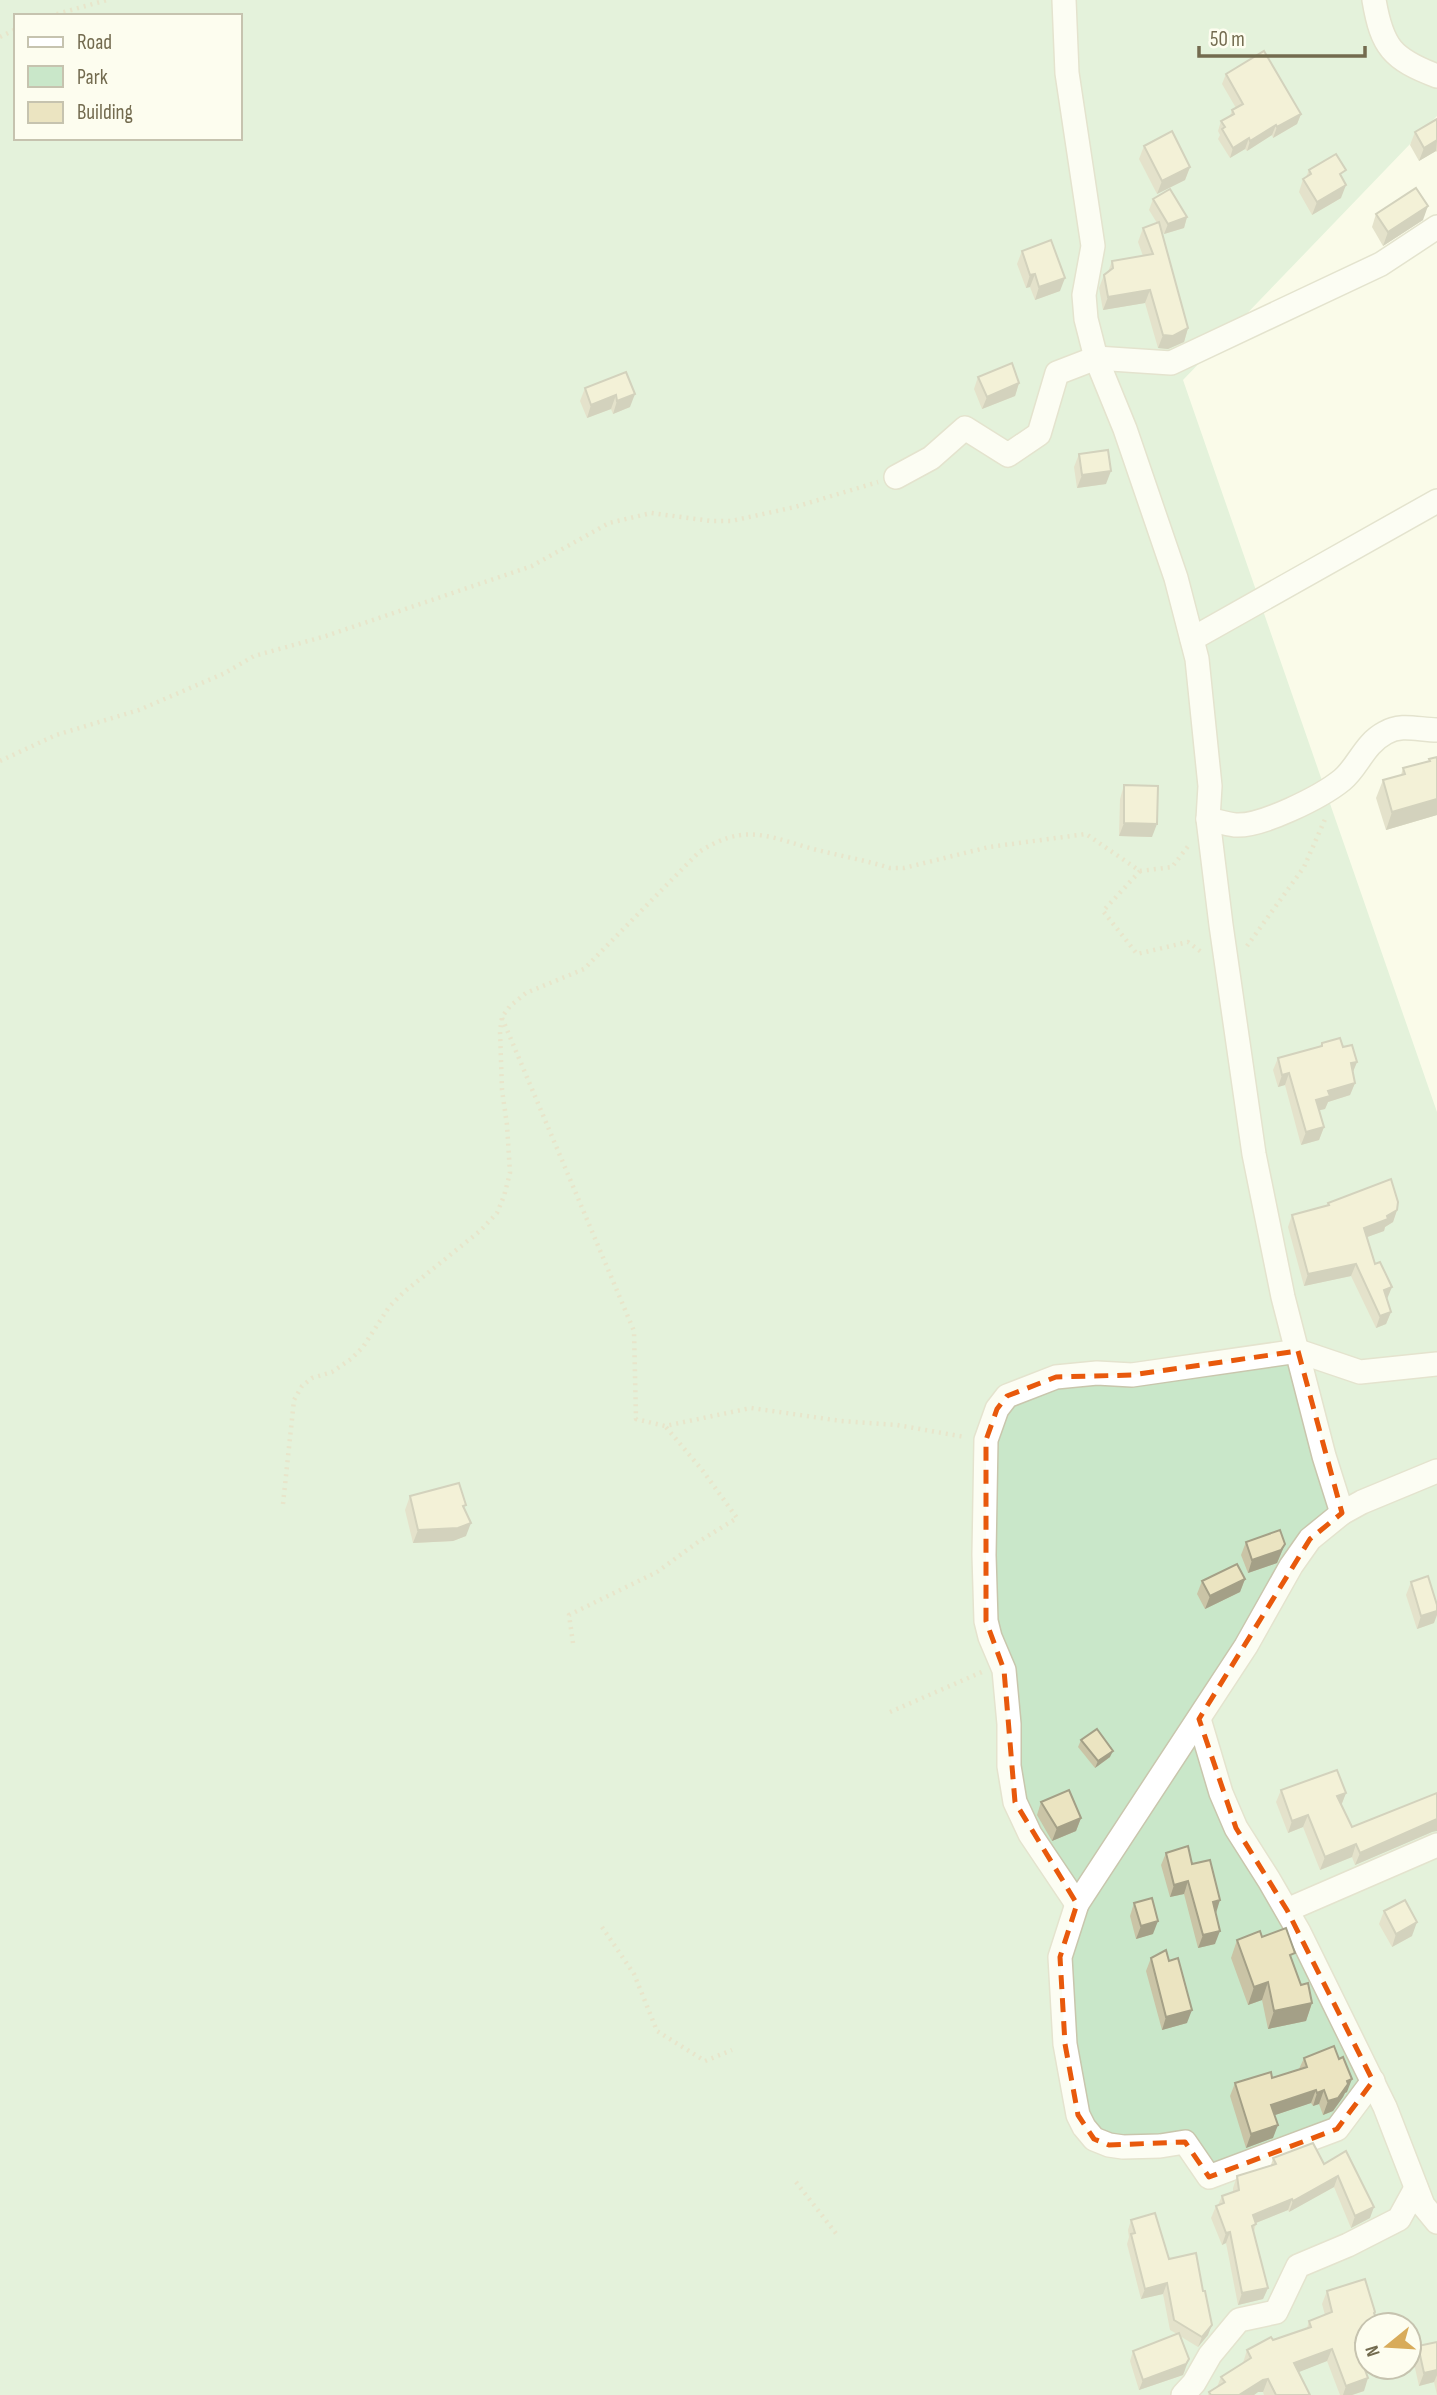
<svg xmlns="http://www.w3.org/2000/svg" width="1437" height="2395" font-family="'Sofia Sans Condensed',sans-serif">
<rect width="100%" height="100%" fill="#fafbe9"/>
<path fill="#c9e7c9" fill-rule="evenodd" d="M0,0H1437V116L1183,380L1437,1112V2395H0ZM16,16H240V138H16ZM1367,2325H1409V2367H1367Z"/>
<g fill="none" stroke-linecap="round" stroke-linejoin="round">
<g stroke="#c9c6ad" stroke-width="26">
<g id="minor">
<path d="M1064,0L1067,73L1093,246L1084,295L1086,319L1096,358L1125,429L1176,578L1197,659L1210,786L1208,819L1221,925L1254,1154L1283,1297L1324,1456L1342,1513"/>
<path d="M1374,0C1382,47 1392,59 1437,76"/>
<path d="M896,477L931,458L965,428L1008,455L1039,434L1057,373L1096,358L1171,363L1381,264L1437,227"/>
<path d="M1192,639L1437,501"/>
<path d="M1208,819C1217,821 1226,824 1235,825C1261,827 1321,797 1342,780C1358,767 1364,744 1385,733C1401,723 1419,730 1437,730"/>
<path d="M1199,1719L1221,1793L1236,1828L1269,1880L1299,1932L1385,2107L1423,2205L1437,2222"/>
<path d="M1077,1904L1030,1834L1015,1802L1009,1766V1724L1004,1670L990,1637L986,1621L984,1555L986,1440L997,1409L1007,1396L1056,1377L1097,1373L1132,1375L1298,1351L1360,1372L1437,1364"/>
<path d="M1287,1910L1437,1845"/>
<path d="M1373,2081L1337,2129L1209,2177L1185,2142L1160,2146L1123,2147L1109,2145L1094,2139L1084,2127L1078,2115L1065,2044L1060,1957L1077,1904L1246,1646L1291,1566L1310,1539L1342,1513L1362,1502L1437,1471"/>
<path d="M1183,2395L1194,2383L1210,2355L1239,2320L1276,2312L1298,2266L1348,2245L1399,2219L1416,2188"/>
</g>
</g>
<g stroke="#d3caa6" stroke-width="4.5" stroke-dasharray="2 5" stroke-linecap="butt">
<path d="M50,16L107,0"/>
<path d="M0,37L16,29"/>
<path d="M0,761L56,735L139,710L225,673L254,656L326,636L532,566L609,523L651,513L711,521H731L795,507L878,482"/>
<path d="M1140,871L1103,911L1137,954L1188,942L1204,954"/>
<path d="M1247,946L1304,867L1326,817"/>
<path d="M502,1018L634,1331L636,1419L665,1426L751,1408L841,1421L897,1425L965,1437"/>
<path d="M283,1504L294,1400L302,1386L312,1378L332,1372L351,1359L363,1347L389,1307L404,1292L480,1231L497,1213L504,1196L510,1173L507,1125L502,1090L500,1031L502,1017L510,1006L526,993L584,969L699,852C741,825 763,834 806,847C834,855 862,859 890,868H904L989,847L1086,834L1140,871L1172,867L1189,845"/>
<path d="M573,1643L569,1615L657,1572L698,1542L737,1518L703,1471L665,1426"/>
<path d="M890,1712L982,1672"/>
<path d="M602,1927L634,1974L657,2031L705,2061L732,2050"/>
<path d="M796,2182L838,2236"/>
</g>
<use href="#minor" stroke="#fff" stroke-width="23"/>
</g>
<g fill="#cac4a6">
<path d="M1226,74L1301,114L1297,124L1273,138L1272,135L1247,151L1245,149L1230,158L1218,139L1220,135L1218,131L1221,121L1230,116L1232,110L1236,108L1222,84Z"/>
<path d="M1437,119V152L1436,151L1419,161L1410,145L1415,132Z"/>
<path d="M1144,146L1190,167L1185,180L1157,194L1139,159Z"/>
<path d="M1309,170L1341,198L1312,215L1299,192L1303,179L1306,177Z"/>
<path d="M1153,199L1187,217L1184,228L1164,234L1161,230L1188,328L1184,342L1168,349L1158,348L1145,303L1103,310L1099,288L1104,275L1108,272L1112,261L1143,256L1138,242L1143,228L1157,223L1149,210Z"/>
<path d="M1376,214L1423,220L1383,246L1372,227Z"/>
<path d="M1022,251L1060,291L1035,300L1030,287L1026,288L1017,264Z"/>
<path d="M626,372L630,407L613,414L611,409L587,418L580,401L585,388Z"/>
<path d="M978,377L1019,383L1015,396L982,409L974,389Z"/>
<path d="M1079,454L1106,484L1077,488L1074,467Z"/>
<path d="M1437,757V815L1386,830L1376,798L1383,780L1401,775L1403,768L1429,761V759Z"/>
<path d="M1124,785L1152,837L1119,836L1120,799Z"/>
<path d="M1322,1043L1343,1047L1357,1062L1353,1072L1355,1083L1350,1095L1328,1102L1325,1109L1319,1110L1324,1127L1319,1140L1301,1145L1285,1085L1278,1087L1273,1070L1278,1058L1320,1046Z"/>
<path d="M1328,1203L1397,1210L1393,1222L1385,1227L1384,1231L1367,1237L1391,1312L1386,1324L1376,1328L1351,1276L1304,1286L1288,1227L1292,1215L1328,1205Z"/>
<path d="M410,1496L465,1508L466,1536L453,1541L413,1543L405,1510Z"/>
<path d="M1246,1542L1285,1544L1277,1563L1248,1573L1241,1555Z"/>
<path d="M1245,1579L1240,1592L1205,1609L1197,1594L1202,1581Z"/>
<path d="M1411,1582L1434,1623L1417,1629L1406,1595Z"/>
<path d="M1081,1740L1110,1757L1095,1768L1078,1747Z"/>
<path d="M1281,1790L1346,1793L1341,1805L1352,1827L1432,1832L1355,1865L1352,1857L1320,1870L1303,1827L1288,1833L1276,1802Z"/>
<path d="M1041,1802L1081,1818L1076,1831L1052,1841L1037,1815Z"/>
<path d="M1166,1853L1192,1864L1215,1913V1944L1198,1948L1184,1894L1170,1897L1161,1865Z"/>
<path d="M1134,1903L1153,1934L1136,1939L1130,1916Z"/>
<path d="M1384,1911L1412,1936L1392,1947L1379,1924Z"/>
<path d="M1262,1937L1292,1961L1301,1985L1312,2003L1306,2021L1268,2029L1262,2000L1248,2005L1231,1958L1237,1940Z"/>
<path d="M1151,1958L1169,1961L1187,2023L1162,2030L1146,1971Z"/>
<path d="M1304,2058L1347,2092L1345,2093L1343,2097L1333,2111L1323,2115L1319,2104L1313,2106L1311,2103L1275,2115L1273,2138L1246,2148L1230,2096L1235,2083L1272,2078L1299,2069Z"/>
<path d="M1346,2151L1370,2218L1351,2228L1334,2187L1289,2212L1288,2210L1256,2223L1254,2232L1268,2288L1263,2299L1238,2305L1226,2243L1222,2245L1211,2218L1216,2206L1218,2205L1222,2196L1233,2192V2188L1237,2176L1271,2165L1273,2158L1324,2164Z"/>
<path d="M1131,2220L1169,2259L1208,2335L1198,2347L1180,2336L1185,2370L1183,2375L1139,2390L1130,2361L1133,2351L1177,2334L1170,2330L1163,2294L1141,2299L1127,2244L1129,2237L1128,2230Z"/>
<path d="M1327,2291L1359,2352L1364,2391L1352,2395H1340L1327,2361L1298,2372L1310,2395H1264L1263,2392H1258L1254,2395H1208L1209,2392L1217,2387L1221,2377L1243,2363L1247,2350L1307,2328L1309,2321L1325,2315L1322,2304Z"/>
<path d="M1437,2342V2395L1434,2382L1419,2386L1413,2359L1418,2346Z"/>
</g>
<g fill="#a4a087">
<path d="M1301,114L1297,124L1273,138L1277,127Z"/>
<path d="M1276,125L1272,135L1247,151L1250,141Z"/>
<path d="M1249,138L1245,149L1230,158L1233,148Z"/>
<path d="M1437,140L1436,151L1419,161L1424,148Z"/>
<path d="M1190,167L1185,180L1157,194L1162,181Z"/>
<path d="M1346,185L1341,198L1312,215L1317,202Z"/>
<path d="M1428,206L1423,220L1383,246L1388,232Z"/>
<path d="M1187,217L1184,228L1164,234L1168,224Z"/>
<path d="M1035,274L1030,287L1026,288L1030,275Z"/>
<path d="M1065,278L1060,291L1035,300L1039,287Z"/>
<path d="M1150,290L1145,303L1103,310L1108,297Z"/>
<path d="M1188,328L1184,342L1168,349L1158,348L1163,335Z"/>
<path d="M1019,383L1015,396L982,409L987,397Z"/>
<path d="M635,394L630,407L613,414L617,401Z"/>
<path d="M616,395L611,409L587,418L591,405Z"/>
<path d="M1111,471L1106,484L1077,488L1082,475Z"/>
<path d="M1437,799V815L1386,830L1392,812Z"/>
<path d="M1124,823L1157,824L1152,837L1119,836Z"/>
<path d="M1357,1062L1352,1074L1351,1063Z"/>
<path d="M1289,1073L1285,1085L1278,1087L1282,1075Z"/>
<path d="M1355,1083L1350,1095L1328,1102L1325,1109L1312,1112L1316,1100L1328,1091Z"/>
<path d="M1324,1127L1319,1140L1301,1145L1306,1132Z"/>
<path d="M1397,1210L1393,1222L1385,1227L1384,1231L1359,1240L1364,1228Z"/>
<path d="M1356,1264L1351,1276L1304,1286L1308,1274Z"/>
<path d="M1392,1287L1387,1299L1379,1302L1384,1290Z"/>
<path d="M1391,1312L1386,1324L1376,1328L1380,1316Z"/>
<path d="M471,1523L466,1536L453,1541L413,1543L418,1530Z"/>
<path d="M1285,1544L1277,1563L1248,1573L1252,1560Z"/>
<path d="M1245,1579L1240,1592L1205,1609L1210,1596Z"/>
<path d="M1437,1611V1615L1434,1623L1417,1629L1421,1616Z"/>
<path d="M1113,1751L1110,1757L1095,1768L1098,1761Z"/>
<path d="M1346,1793L1341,1806L1337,1796Z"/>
<path d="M1308,1815L1303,1827L1288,1833L1292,1821Z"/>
<path d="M1081,1818L1076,1831L1052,1841L1057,1828Z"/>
<path d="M1437,1819V1831L1432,1832L1355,1865L1360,1853Z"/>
<path d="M1356,1844L1352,1857L1320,1870L1325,1857Z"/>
<path d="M1188,1881L1184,1894L1170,1897L1174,1885Z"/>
<path d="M1220,1900L1216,1913L1213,1902Z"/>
<path d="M1158,1921L1153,1934L1136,1939L1141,1926Z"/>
<path d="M1417,1922L1412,1936L1392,1947L1396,1934Z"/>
<path d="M1220,1931L1215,1944L1198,1948L1203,1935Z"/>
<path d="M1268,1982L1262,2000L1248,2005L1254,1987Z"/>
<path d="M1312,2003L1306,2021L1268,2029L1274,2011Z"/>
<path d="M1192,2010L1187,2023L1162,2030L1166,2017Z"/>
<path d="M1352,2079L1347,2092L1345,2093L1343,2097L1333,2111L1323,2115L1328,2101L1347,2081Z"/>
<path d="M1316,2090L1311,2103L1266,2118L1271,2105Z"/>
<path d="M1324,2090L1319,2104L1313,2106L1317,2093Z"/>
<path d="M1278,2125L1273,2138L1246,2148L1251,2134Z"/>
<path d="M1338,2176L1334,2187L1289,2212L1293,2201Z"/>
<path d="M1292,2199L1288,2210L1248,2226L1253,2215Z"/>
<path d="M1374,2207L1370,2218L1351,2228L1355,2216Z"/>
<path d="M1230,2232L1226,2243L1222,2245L1226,2233Z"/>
<path d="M1167,2283L1163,2294L1141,2299L1145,2289Z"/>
<path d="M1268,2288L1263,2299L1238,2305L1242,2293Z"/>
<path d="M1212,2325L1208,2335L1198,2347L1202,2337Z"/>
<path d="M1367,2338V2349L1351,2356L1355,2343Z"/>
<path d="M1332,2349L1327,2361L1289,2376L1294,2363Z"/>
<path d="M1189,2359L1183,2375L1139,2390L1143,2380Z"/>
<path d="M1437,2370V2375L1434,2382L1419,2386L1424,2373Z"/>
<path d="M1368,2378L1364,2391L1352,2395H1343L1346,2386Z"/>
<path d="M1268,2379L1263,2392H1258L1254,2395H1239L1263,2380Z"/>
</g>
<g fill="#ebe4c1" stroke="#a4a087" stroke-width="2">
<path d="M1264,51L1301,114L1277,127L1276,125L1250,141L1249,138L1233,148L1222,129L1225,127L1221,121L1234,114L1232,110L1243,104L1226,74Z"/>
<path d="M1437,119V140L1424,148L1415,132Z"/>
<path d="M1172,131L1190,167L1162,181L1144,146Z"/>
<path d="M1336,154L1346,170L1340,174L1346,185L1317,202L1303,179L1311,174L1309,170Z"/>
<path d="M1416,188L1428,206L1388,232L1376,214Z"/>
<path d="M1170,189L1187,217L1168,224L1153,199Z"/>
<path d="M1159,222L1188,328L1173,336L1163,335L1150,290L1108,297L1104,275L1113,268L1112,261L1153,254L1143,228Z"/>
<path d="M1051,240L1065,278L1039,287L1035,274L1030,275L1022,251Z"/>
<path d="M1012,363L1019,383L987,397L978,377Z"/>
<path d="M626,372L635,394L617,401L616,395L591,405L585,388Z"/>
<path d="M1108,450L1111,471L1082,475L1079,454Z"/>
<path d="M1437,757V799L1392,812L1383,780L1405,774L1403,768L1430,761L1429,759Z"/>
<path d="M1124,785L1158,786L1157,824L1124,823Z"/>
<path d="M1340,1038L1343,1047L1352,1045L1357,1062L1351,1063L1355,1083L1328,1091L1330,1096L1316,1100L1324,1127L1306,1132L1289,1073L1282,1075L1278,1058L1322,1046V1043Z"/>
<path d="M1391,1179L1398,1202L1397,1210L1387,1216L1388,1219L1364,1228L1375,1264L1380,1262L1392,1287L1384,1290L1391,1312L1380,1316L1356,1264L1308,1274L1292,1215L1329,1205L1328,1203Z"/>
<path d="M459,1483L466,1505L463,1506L471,1523L458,1528L418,1530L410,1496Z"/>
<path d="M1280,1530L1285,1544L1281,1550L1252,1560L1246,1542Z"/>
<path d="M1237,1564L1245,1579L1210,1596L1202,1581Z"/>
<path d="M1428,1576L1437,1605V1611L1421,1616L1411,1582Z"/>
<path d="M1097,1729L1113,1751L1098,1761L1081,1740Z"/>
<path d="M1337,1770L1346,1793L1337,1796L1352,1827L1437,1793V1819L1360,1853L1356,1844L1325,1857L1308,1815L1292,1821L1281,1790Z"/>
<path d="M1069,1790L1081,1818L1057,1828L1041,1802Z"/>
<path d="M1188,1846L1192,1864L1210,1860L1220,1900L1213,1902L1220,1931L1203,1935L1188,1881L1174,1885L1166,1853Z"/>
<path d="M1152,1898L1158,1921L1141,1926L1134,1903Z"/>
<path d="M1405,1900L1417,1922L1396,1934L1384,1911Z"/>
<path d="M1286,1928L1295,1953L1290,1955L1301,1985L1308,1983L1312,2003L1274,2011L1268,1982L1254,1987L1237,1940L1260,1931L1262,1937Z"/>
<path d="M1166,1950L1169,1961L1178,1958L1192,2010L1166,2017L1151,1958Z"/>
<path d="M1334,2046L1339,2059L1343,2057L1352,2079L1347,2081L1348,2084L1338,2098L1328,2101L1324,2090L1317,2093L1316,2090L1271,2105L1278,2125L1251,2134L1235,2083L1271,2072L1272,2078L1307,2067L1304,2058Z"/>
<path d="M1313,2143L1324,2164L1346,2151L1374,2207L1355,2216L1338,2176L1293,2201L1292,2199L1253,2215L1256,2224L1252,2226L1268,2288L1242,2293L1230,2232L1226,2233L1216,2206L1224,2203L1222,2196L1239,2190L1237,2176L1276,2164L1273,2158Z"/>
<path d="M1155,2213L1169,2259L1196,2253L1203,2291H1205L1212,2325L1202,2337L1174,2320L1167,2283L1145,2289L1131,2234L1135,2233L1131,2220Z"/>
<path d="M1365,2279L1375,2312L1374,2313L1379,2325H1367V2338L1355,2343L1368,2378L1346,2386L1332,2349L1294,2363L1310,2395H1276L1268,2379L1263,2380L1239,2395H1211L1209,2392L1225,2382L1221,2377L1251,2358L1247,2350L1271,2337L1273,2340L1311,2327L1309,2321L1332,2312L1327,2291Z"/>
<path d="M1179,2333L1189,2359L1186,2364L1143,2380L1133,2351Z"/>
<path d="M1437,2342V2370L1424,2373L1418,2346Z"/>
</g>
<path d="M0 0H1437V2395H0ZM1298,1351L1342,1513L1310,1539L1199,1719L1236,1828L1287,1910L1373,2081L1337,2129L1209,2177L1185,2142L1109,2145L1094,2139L1078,2115L1065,2044L1060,1957L1077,1904L1015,1802L1004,1670L986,1621V1440L997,1409L1007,1396L1056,1377L1132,1375Z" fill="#fafbe9" fill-opacity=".55" fill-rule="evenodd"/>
<path fill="none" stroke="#e8590c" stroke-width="5" stroke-dasharray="14 9" stroke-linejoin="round" d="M1298,1351L1342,1513L1310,1539L1199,1719L1236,1828L1287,1910L1373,2081L1337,2129L1209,2177L1185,2142L1109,2145L1094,2139L1078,2115L1065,2044L1060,1957L1077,1904L1015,1802L1004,1670L986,1621V1440L997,1409L1007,1396L1056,1377L1132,1375Z"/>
<rect x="14" y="14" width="228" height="126" fill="#fdfdef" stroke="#c6c3af" stroke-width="2"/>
<rect x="28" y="37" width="35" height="10" fill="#ffffff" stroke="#c6c3af" stroke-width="2"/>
<text x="77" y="49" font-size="21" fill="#736b4f">Road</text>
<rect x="28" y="66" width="35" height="21" fill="#c9e7c9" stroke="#c6c3af" stroke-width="2"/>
<text x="77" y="84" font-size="21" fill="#736b4f">Park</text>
<rect x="28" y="102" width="35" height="21" fill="#ebe4c1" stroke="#c6c3af" stroke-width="2"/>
<text x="77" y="119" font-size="21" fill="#736b4f">Building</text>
<g transform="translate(1388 2346) rotate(252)"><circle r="33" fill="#fdfdef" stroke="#c6c3af" stroke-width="2"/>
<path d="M0-5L12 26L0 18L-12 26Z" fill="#d8ab5a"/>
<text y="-10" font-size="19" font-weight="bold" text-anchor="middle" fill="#736b4f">N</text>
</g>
<path d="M1199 46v10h166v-10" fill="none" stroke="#736b4f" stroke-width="3.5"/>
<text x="1210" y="46" font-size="21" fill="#736b4f" stroke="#fdfdef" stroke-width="5" paint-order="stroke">50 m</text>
</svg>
